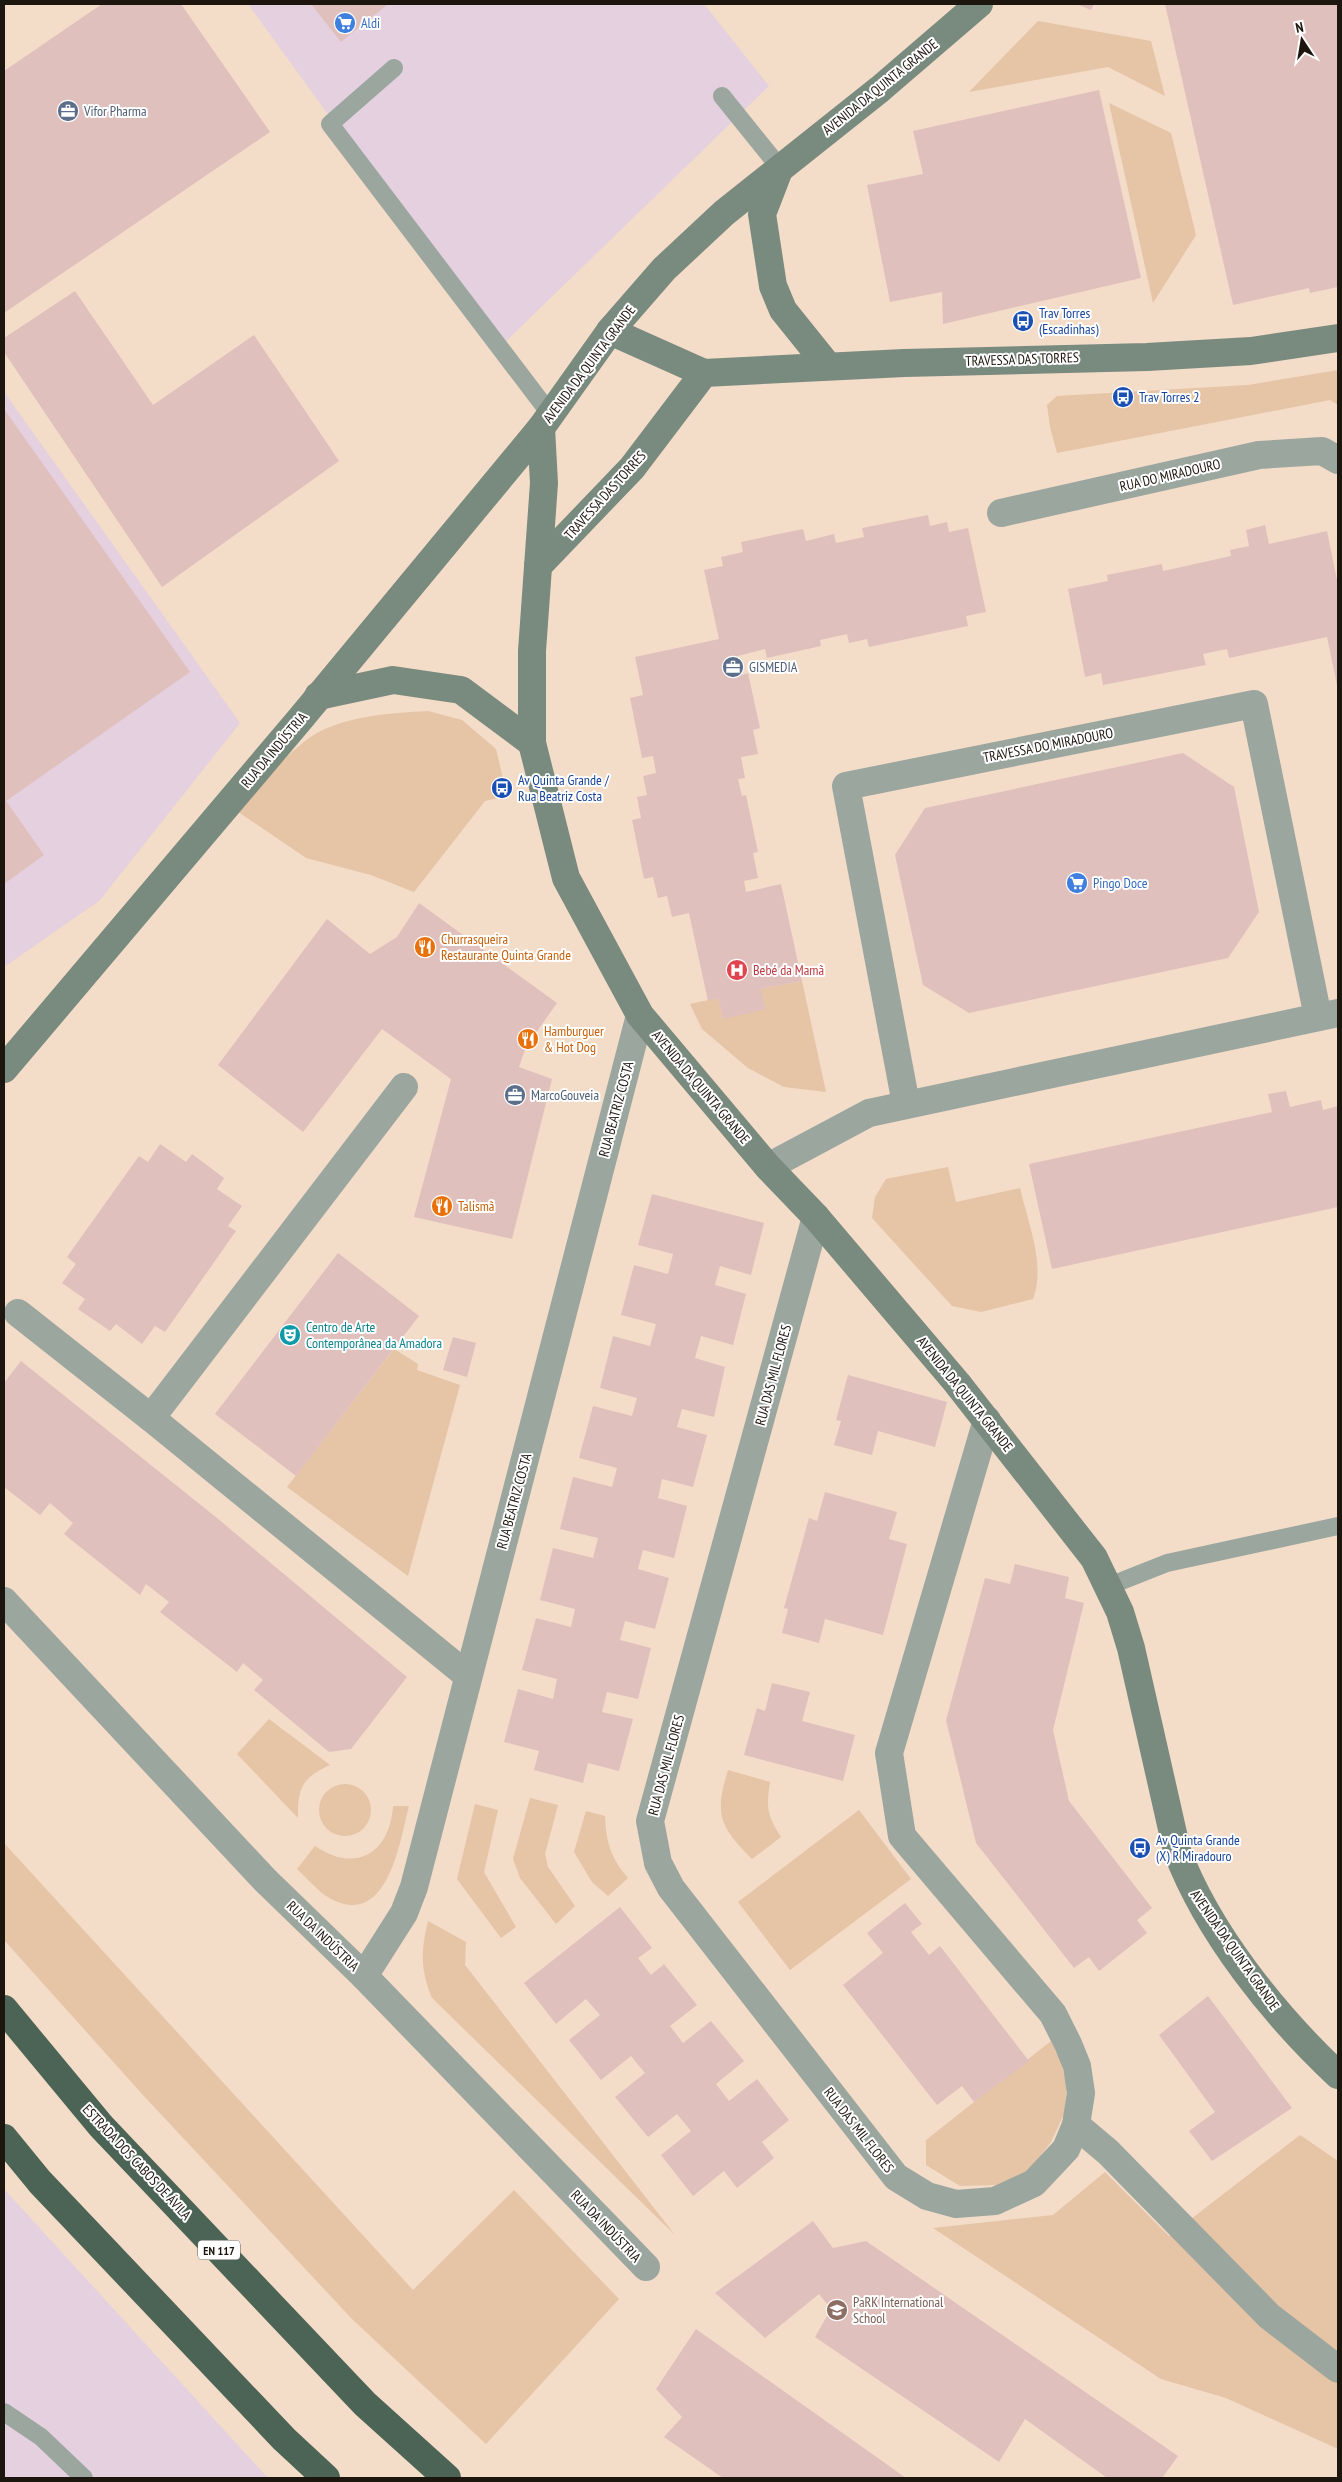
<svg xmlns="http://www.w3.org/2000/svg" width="1342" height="2482" font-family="'PT Sans Narrow',sans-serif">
<rect width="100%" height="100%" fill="#f3dcc8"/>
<g fill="#e4d0de">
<path d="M248,4H704L769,86L498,349Z"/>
<path d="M4,392L240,723L99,901L4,967Z"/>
<path d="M4,2189L267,2477L269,2478H4Z"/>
</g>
<g fill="#e6c4a6">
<path d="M1038,21L1151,41L1165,96L1108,67L969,92Z"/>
<path d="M1109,103L1171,133L1196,235L1153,303Z"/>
<path d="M1338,370V405L1330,400L1057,453L1050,427L1047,405L1057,396L1248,385Z"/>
<path d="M428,711L462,720L496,749L507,796L485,801L414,892L371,875L306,858L237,811C258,788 294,743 323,730C356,715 392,713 428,711Z"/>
<path d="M802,981L826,1092L784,1087L748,1068L702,1029L690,1004L718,998L723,1019L761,989Z"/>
<path d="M948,1167L956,1202L1020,1188C1028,1223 1046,1265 1033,1299L981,1312L952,1306L872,1218L875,1197L886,1179Z"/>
<path d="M394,1349L418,1364L417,1370L460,1385L408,1576L287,1487Z"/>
<path d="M269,1719L330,1765C303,1777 297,1788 298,1818L237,1754Z"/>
<path d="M728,1770L770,1782C766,1808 767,1815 781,1837L752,1859C720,1826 714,1816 728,1770Z"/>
<circle cx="345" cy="1810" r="26"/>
<path d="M530,1798L558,1805L545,1854L548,1867L575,1906L556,1924L520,1878L513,1859Z"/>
<path d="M475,1804L498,1810L484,1872L516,1927L501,1938L457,1879Z"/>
<path d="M393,1806H409C400,1840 389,1924 335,1901C321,1895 308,1879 297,1869L315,1846C356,1874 390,1853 393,1806Z"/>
<path d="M859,1810L911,1879L790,1970L738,1902Z"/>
<path d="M586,1811L605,1816C606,1843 611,1858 628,1878L608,1896L592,1882L574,1852Z"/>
<path d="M4,1843L413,2290L514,2190L619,2299L486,2444L352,2319L143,2095L4,1940Z"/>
<path d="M428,1921L466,1942L465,1965L675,2235L432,1998C420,1969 421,1951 428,1921Z"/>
<path d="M1051,2041L1061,2062L1067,2087L1064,2114L1051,2142L1029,2171L996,2185L960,2186L926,2165V2140Z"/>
<path d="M1300,2135L1338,2161V2449L1226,2398L1161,2379L933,2228L1053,2215L1105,2172L1169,2236Z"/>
</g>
<g fill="#e0c0bd">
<path d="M102,4H181L270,132L4,313V71Z"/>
<path d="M311,4H388L341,42Z"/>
<path d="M1076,4H1094L1091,10Z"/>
<path d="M1165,4H1338V287L1310,293L1309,288L1233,305Z"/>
<path d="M1099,90L1141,278L943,324L942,292L890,302L867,185L923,174L913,131Z"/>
<path d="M75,291L153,405L254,335L339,461L162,587L4,352V338Z"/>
<path d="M4,409L190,672L6,801L44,855L4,884Z"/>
<path d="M928,515L930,526L947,522L949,532L968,528L986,612L966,616L968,626L869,647L867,639L849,643L847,634L820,640L821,646L767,658L765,649L738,656L742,675L748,673L760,728L753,730L758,754L741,757L745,778L738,779L742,796L746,795L758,852L753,853L758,878L744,881L746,892L781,884L802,981L761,989L765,1009L723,1019L718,998L708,1001L689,913L672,917L667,896L658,898L653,877L644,879L632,820L641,818L637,797L647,795L643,776L656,773L653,756L642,758L630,698L643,695L635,657L719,639L704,570L723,566L721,557L743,552L741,542L803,529L806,541L834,534L836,543L864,537L862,528Z"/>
<path d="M1265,525L1269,544L1327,531L1338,585V690L1327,637L1229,658L1227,649L1203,654L1206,665L1103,685L1101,673L1085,677L1068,589L1108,581L1107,575L1162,564L1163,571L1231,556L1230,550L1249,546L1246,530Z"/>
<path d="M1183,753L1234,787L1259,912L1228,958L969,1013L923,985L895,855L925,808Z"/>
<path d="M419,903L557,1003L526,1047L519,1067L552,1079L512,1239L414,1217L451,1079L382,1029L303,1132L218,1065L327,919L370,954L397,937Z"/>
<path d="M1286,1091L1290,1107L1321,1100L1323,1110L1338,1106V1207L1052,1269L1029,1164L1272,1112L1268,1094Z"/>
<path d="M160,1144L186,1162L192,1154L224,1178L217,1189L242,1206L228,1226L236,1231L165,1332L155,1326L142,1344L116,1324L110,1331L78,1309L85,1299L62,1283L76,1264L67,1257L139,1156L148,1162Z"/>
<path d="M652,1194L764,1223L751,1275L720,1266L715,1285L746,1294L733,1345L701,1336L695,1358L725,1367L714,1417L682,1409L677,1427L707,1435L693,1487L662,1479L658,1498L687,1506L674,1558L643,1550L638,1569L669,1578L655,1629L625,1621L620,1640L651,1648L638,1699L607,1692L602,1712L633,1719L619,1771L588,1763L583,1783L534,1770L539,1751L504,1742L518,1689L553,1699L557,1679L522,1670L536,1618L571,1627L575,1609L540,1600L553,1548L593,1558L598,1538L560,1529L573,1477L612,1487L617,1468L579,1458L593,1406L632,1416L637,1398L600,1388L613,1336L650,1346L656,1324L621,1315L634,1265L668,1274L673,1254L638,1245Z"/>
<path d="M338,1253L419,1316L296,1476L215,1414Z"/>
<path d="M453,1337L476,1343L467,1377L443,1370Z"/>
<path d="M21,1361L217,1518L407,1677L351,1749L329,1752L254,1690L263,1680L243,1663L237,1672L160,1612L169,1602L146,1584L140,1595L64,1534L73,1523L50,1503L40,1515L4,1487V1383Z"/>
<path d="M848,1375L947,1402L935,1447L878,1431L872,1455L834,1445L841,1421L836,1420Z"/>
<path d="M825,1492L897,1512L889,1539L907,1544L883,1635L825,1619L819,1643L782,1633L788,1609L784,1608L809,1518L817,1521Z"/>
<path d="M1015,1564L1069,1577L1065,1598L1084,1603L1053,1730L1069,1801L1152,1908L1137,1920L1147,1933L1099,1971L1089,1957L1074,1968L976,1843L946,1720L985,1578L1010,1584Z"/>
<path d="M772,1683L810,1692L802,1721L855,1735L843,1781L744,1755L757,1708L765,1711Z"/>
<path d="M905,1903L922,1924L911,1932L929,1955L940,1946L1029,2061L974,2102L962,2086L937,2105L843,1985L883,1953L867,1933Z"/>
<path d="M620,1907L652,1948L638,1958L651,1975L664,1964L697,2005L670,2026L683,2043L711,2021L744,2061L716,2084L729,2101L757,2079L789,2120L762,2142L774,2158L737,2188L724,2171L693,2196L661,2155L691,2131L677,2114L648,2137L615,2097L645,2073L631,2056L601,2080L569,2040L600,2015L586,1999L556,2024L524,1983Z"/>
<path d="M1208,1996L1292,2108L1212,2161L1189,2131L1215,2112L1159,2035Z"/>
<path d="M813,2221L833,2248L866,2241L1178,2456L1162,2478H1107L1025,2419L999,2462L815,2337L831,2309L819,2294L765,2338L715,2293Z"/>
<path d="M696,2329L906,2478H723L664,2437L682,2417L656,2389Z"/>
</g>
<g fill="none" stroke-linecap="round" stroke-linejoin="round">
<g stroke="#9ba69f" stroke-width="18">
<path d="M394,68L330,124L551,415"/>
<path d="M722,96L780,168"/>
<path d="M1109,1586L1167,1563L1338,1526"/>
<path d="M4,2412L41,2437L84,2478"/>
</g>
<g stroke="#9ba69f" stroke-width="28">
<path d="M1001,513L1259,455L1322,451L1338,460"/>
<path d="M404,1087L151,1418L468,1676"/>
<path d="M906,1104L846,786L1254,704L1318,1017"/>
<path d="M768,1167L869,1113L1338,1013"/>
<path d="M816,1217L650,1821L658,1863L671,1888L896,2177L927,2196L956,2204L995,2201L1034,2183L1066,2149L1076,2125L1081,2093L1077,2066L1068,2044L1053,2014L902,1836L889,1753L987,1420"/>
<path d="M18,1313L151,1418"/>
<path d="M4,1601L265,1880L364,1976L646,2267"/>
<path d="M364,1976L404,1913L414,1887L640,1015"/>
<path d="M1076,2125L1108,2152L1269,2316L1338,2369"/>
</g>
<g stroke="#798a7f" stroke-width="28">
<path d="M979,4L880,89L724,213L664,269L610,331L541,428L544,483L532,651V743L566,878L640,1015L768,1167L816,1217L957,1383L1094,1558L1120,1612L1131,1648L1177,1851C1208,1933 1275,2016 1338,2075"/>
<path d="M779,170L762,214L773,286L783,310L828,366"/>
<path d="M610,331L704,373L904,363L1147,357L1251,351L1338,338"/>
<path d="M538,566L632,468L704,373"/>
<path d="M318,696L393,680L461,690L532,743"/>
<path d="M4,1069L301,718L541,428"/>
</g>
<g stroke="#4c6455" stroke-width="28">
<path d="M4,2009L101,2126L365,2404L447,2478"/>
<path d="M4,2138L40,2182L284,2439L326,2478"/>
</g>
</g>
<defs>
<g id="supermarket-disc" transform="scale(1.125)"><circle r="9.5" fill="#3f7fe0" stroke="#fff"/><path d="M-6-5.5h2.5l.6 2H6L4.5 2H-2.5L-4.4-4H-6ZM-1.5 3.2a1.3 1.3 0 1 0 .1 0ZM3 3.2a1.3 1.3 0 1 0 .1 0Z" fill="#fff"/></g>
<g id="office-disc" transform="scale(1.125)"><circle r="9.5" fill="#5c6f8a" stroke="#fff"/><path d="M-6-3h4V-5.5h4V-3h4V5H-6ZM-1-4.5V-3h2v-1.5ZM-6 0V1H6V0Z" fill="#fff"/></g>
<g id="bus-disc" transform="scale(1.125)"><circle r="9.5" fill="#1a4fb4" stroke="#fff"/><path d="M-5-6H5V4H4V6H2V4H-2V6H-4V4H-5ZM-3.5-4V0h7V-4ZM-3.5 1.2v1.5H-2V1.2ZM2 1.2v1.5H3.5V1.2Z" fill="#fff"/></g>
<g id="restaurant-disc" transform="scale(1.125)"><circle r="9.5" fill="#e8710a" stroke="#fff"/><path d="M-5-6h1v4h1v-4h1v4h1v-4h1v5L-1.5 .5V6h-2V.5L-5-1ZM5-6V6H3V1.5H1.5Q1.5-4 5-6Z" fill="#fff"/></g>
<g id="hospital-disc" transform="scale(1.125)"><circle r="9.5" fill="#e0444e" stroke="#fff"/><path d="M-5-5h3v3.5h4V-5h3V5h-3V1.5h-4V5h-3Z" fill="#fff"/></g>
<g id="theatre-disc" transform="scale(1.125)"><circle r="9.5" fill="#0f9aa8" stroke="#fff"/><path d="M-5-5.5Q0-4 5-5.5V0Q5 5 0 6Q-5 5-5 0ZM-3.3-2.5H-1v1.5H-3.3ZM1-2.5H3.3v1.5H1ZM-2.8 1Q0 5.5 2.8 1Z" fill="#fff"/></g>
<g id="school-disc" transform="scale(1.125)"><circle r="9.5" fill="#8d6e63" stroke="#fff"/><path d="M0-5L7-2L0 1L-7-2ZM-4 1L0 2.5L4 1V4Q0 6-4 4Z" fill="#fff"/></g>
</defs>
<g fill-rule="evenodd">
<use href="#supermarket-disc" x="345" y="23"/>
<use href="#office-disc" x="68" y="111"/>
<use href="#bus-disc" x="1023" y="321"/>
<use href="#bus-disc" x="1123" y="397"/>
<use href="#office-disc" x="733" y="667"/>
<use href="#bus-disc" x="502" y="788"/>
<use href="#supermarket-disc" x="1077" y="883"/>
<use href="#restaurant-disc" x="425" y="947"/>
<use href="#hospital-disc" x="737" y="970"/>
<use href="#restaurant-disc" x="528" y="1039"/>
<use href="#office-disc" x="515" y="1095"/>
<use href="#restaurant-disc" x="442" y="1206"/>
<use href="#theatre-disc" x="290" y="1335"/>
<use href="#bus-disc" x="1140" y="1848"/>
<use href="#school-disc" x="837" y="2310"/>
</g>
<g text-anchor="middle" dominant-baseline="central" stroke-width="4" stroke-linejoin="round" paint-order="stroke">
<rect fill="#fff" stroke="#615c56" stroke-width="1" x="198" y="2240.5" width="42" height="19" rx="4"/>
<g font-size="12" font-weight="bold" fill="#1d160e">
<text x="219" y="2250">EN 117</text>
</g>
<g font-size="14" fill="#366cbe" stroke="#fff" text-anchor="start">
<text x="361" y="23">Aldi</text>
<text x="1093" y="883">Pingo Doce</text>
</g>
<g font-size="14" fill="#1d160e" stroke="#fff">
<text transform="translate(880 87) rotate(-39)">AVENIDA DA QUINTA GRANDE</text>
<text transform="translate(1022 359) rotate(-2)">TRAVESSA DAS TORRES</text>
<text transform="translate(589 364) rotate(-53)">AVENIDA DA QUINTA GRANDE</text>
<text transform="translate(1170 475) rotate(-13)">RUA DO MIRADOURO</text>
<text transform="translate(605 495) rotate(-48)">TRAVESSA DAS TORRES</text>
<text transform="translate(1048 745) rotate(-11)">TRAVESSA DO MIRADOURO</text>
<text transform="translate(274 750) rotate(-50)">RUA DA INDÚSTRIA</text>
<text transform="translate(701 1087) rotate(50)">AVENIDA DA QUINTA GRANDE</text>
<text transform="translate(616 1109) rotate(-75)">RUA BEATRIZ COSTA</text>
<text transform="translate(773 1375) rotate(-75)">RUA DAS MIL FLORES</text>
<text transform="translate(965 1394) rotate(51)">AVENIDA DA QUINTA GRANDE</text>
<text transform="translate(514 1501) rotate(-75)">RUA BEATRIZ COSTA</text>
<text transform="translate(666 1765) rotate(-75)">RUA DAS MIL FLORES</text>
<text transform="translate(323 1936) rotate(44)">RUA DA INDÚSTRIA</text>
<text transform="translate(1235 1950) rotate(55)">AVENIDA DA QUINTA GRANDE</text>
<text transform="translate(859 2130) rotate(52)">RUA DAS MIL FLORES</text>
<text transform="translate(137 2162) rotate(47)">ESTRADA DOS CABOS DE ÁVILA</text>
<text transform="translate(606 2226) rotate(46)">RUA DA INDÚSTRIA</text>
</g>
<g font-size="14" fill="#4e5e75" stroke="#fff" text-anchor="start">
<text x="84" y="111">Vifor Pharma</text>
<text x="749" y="667">GISMEDIA</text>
<text x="531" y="1095">MarcoGouveia</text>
</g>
<g font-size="14" fill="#164399" stroke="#fff" text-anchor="start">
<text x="1039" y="313">Trav Torres<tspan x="1039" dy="16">(Escadinhas)</tspan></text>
<text x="1139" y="397">Trav Torres 2</text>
<text x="518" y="780">Av Quinta Grande /<tspan x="518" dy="16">Rua Beatriz Costa</tspan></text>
<text x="1156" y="1840">Av Quinta Grande<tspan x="1156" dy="16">(X) R Miradouro</tspan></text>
</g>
<g font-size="14" fill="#c56008" stroke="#fff" text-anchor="start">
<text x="441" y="939">Churrasqueira<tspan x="441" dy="16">Restaurante Quinta Grande</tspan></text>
<text x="544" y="1031">Hamburguer<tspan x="544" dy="16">&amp; Hot Dog</tspan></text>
<text x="458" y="1206">Talismã</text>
</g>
<g font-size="14" fill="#be3a42" stroke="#fff" text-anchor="start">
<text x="753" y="970">Bebé da Mamã</text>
</g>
<g font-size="14" fill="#0d838f" stroke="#fff" text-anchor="start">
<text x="306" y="1327">Centro de Arte<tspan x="306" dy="16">Contemporânea da Amadora</tspan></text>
</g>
<g font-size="14" fill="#785e54" stroke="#fff" text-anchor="start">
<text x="853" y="2302">PaRK International<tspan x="853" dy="16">School</tspan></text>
</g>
</g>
<rect width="1342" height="2482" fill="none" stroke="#1d160e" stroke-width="10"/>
<g transform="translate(1302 40) rotate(348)" stroke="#ffffff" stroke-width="4" paint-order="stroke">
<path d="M0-4L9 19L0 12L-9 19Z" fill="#1d160e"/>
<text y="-8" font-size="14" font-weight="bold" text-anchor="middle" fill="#1d160e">N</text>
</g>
</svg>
